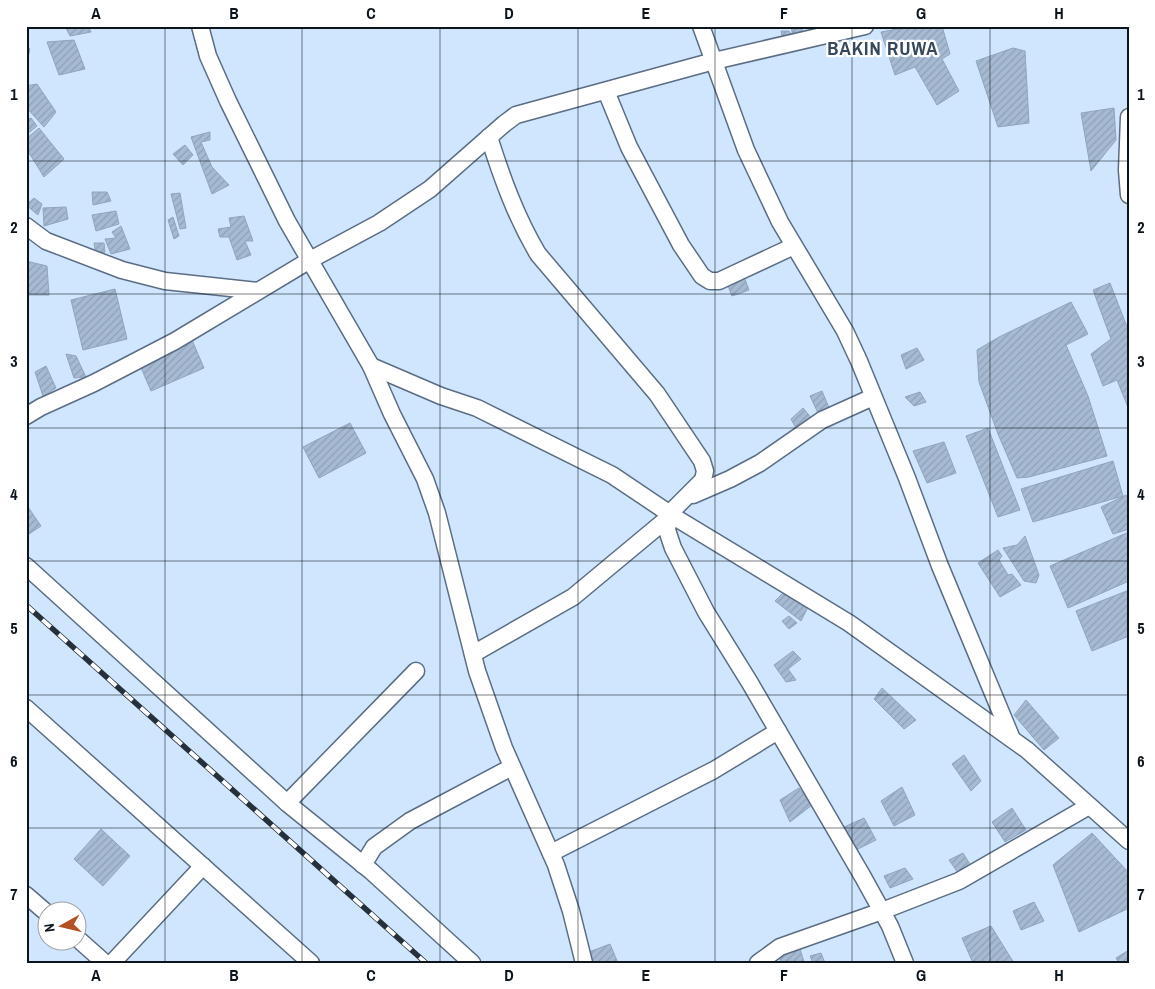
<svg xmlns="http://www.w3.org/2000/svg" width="1155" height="989" font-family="'Archivo Narrow',sans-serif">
<defs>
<pattern id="building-hatch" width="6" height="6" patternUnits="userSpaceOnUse" patternTransform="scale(1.25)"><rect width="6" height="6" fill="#a6bbd3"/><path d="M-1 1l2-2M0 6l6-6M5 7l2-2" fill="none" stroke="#8ea0b5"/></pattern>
</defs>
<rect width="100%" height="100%" fill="#d0e6ff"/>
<g fill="url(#building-hatch)" stroke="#90a5bc">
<path d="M65,26H88L91,32L70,36Z"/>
<path d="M791,26H801L803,34L793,37Z"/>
<path d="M913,26H942L950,54L942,59L959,91L937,105L915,67L895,75L881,32Z"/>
<path d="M781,31H789L793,37L783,40Z"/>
<path d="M74,40L85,69L59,75L47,42Z"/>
<path d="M26,46L30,49L26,65Z"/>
<path d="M1013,48L1025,51L1029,123L998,127L976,61Z"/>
<path d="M37,84L56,112L44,127L26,107V86Z"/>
<path d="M1114,108L1116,140L1091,171L1081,113Z"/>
<path d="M31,118L37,126L26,135V120Z"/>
<path d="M39,128L64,159L44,177L26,148V139Z"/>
<path d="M210,132V140L201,142L212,167L229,185L212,194L191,137Z"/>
<path d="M185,145L193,155L183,165L173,154Z"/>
<path d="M92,192H107L111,201L93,205Z"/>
<path d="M180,193L186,228L180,229L171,194Z"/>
<path d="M34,198L42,204L38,215L26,205Z"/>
<path d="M66,207L68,219L44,226L43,208Z"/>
<path d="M116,211L119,224L96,231L92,215Z"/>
<path d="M244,216L253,241H245L251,255L237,260L229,237H220L218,229L231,227L229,218Z"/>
<path d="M173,217L179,236L174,239L168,220Z"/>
<path d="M121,226L130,249L111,254L105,239L116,238L112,232Z"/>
<path d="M94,243H104L105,252L96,254Z"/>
<path d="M26,261L47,266L49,295H26Z"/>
<path d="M743,274L749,290L732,296L726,281Z"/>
<path d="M1110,283L1129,332V410L1117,380L1103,386L1091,354L1111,339L1093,290Z"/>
<path d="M115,289L127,339L83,350L71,300Z"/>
<path d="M1071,302L1088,334L1066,345L1088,396L1107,456L1029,477L1017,478L998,434L979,382L977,350L999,337Z"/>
<path d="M192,340L204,368L151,391L139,363Z"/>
<path d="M917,348L924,360L906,369L901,355Z"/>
<path d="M66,354L76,356L86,377L74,378Z"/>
<path d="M46,366L56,388L43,396L35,372Z"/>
<path d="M822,391L830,410L818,413L810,396Z"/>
<path d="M920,392L926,402L914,406L905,397Z"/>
<path d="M803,408L813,420L797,430L791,419Z"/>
<path d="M350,423L366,453L319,478L303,447Z"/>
<path d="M988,428L1020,510L998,517L966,436Z"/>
<path d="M944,442L956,473L927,483L913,451Z"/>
<path d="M1113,461L1123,496L1033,522L1021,489Z"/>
<path d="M1126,495L1129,502V529L1113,534L1101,507Z"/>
<path d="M26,504L41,526L26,536Z"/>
<path d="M1129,532V581L1068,608L1050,566Z"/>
<path d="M1025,536L1039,575L1036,583L1024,581L1003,548L1017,545Z"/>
<path d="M998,550L1002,556L999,560L1008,575L1012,574L1021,585L1000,597L978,563Z"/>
<path d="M1129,590V636L1092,651L1076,611Z"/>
<path d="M784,592L810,603L801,621L775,601Z"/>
<path d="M789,616L797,623L789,629L782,621Z"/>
<path d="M793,651L801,659L788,669L796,680L786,682L774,665Z"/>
<path d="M882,688L916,720L904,729L874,699Z"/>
<path d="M1026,700L1059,738L1044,750L1014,715Z"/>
<path d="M964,755L981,781L971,791L952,764Z"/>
<path d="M902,787L915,815L894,826L881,801Z"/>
<path d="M799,788L812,805L790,822L780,800Z"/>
<path d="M1012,808L1026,830L1005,842L992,822Z"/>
<path d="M864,818L876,840L858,849L842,828Z"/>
<path d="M101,829L130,856L103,886L74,859Z"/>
<path d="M1092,833L1129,873V908L1079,932L1053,865Z"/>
<path d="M963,853L971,866L958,873L949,860Z"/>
<path d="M905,868L913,879L890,888L884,876Z"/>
<path d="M1034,902L1044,921L1021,930L1013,911Z"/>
<path d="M991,926L1014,963H973L962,938Z"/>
<path d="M610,944L618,963H594L589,952Z"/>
<path d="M800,949L804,962L781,963L779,956Z"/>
<path d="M1129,950V963H1119L1116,958Z"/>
<path d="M821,953L825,963H813L810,956Z"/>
</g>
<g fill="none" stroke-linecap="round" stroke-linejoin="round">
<g stroke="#5a6d84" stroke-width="19">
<g id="minor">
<path d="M200,26L208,56L228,101L287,221L371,366L392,414L425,479L437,513L477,671L504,748L556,865L571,911L584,963"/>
<path d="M701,26L746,150L780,222L845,331L859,361L907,478L940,566L1012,739"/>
<path d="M606,91L629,147L681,245L702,276L710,281H719L794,246"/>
<path d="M1129,117L1127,170L1129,195"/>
<path d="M489,137C502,178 516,217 538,254L657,394L702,461L705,471L703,480L669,514L667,530L673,548L706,612L750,683L863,877L890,926L905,963"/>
<path d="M26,226L46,241L122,270L165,281L258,291"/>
<path d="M371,366L441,396L477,408L612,475L676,518L849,623L1027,750L1129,841"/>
<path d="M26,416L41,407L94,383L175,341L310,260L379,223L430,189L504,124L516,115L714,61L865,26"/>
<path d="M693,495L730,479L760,463L822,420L873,397"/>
<path d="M26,566L287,803L371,871L472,963"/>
<path d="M473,654L573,597L668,518"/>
<path d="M26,708L311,963"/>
<path d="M287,803L416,671"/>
<path d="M551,853L714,770L778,731"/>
<path d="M363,865L374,847L410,821L512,767"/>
<path d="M26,895L48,914"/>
<path d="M78,939L105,963"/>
<path d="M112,963L203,866"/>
<path d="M758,963L780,947L882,911L959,881L1089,806"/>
</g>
</g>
<use href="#minor" stroke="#fff" stroke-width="16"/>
<g stroke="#26303a" stroke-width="5.5">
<path id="rail" d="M26,605L426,963"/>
</g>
<use href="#rail" stroke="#fff" stroke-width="4" stroke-dasharray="11" stroke-linecap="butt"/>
</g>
<path fill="none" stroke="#0c141c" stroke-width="1" stroke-opacity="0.55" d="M165,26V963M302,26V963M440,26V963M578,26V963M715,26V963M852,26V963M990,26V963M26,161H1129M26,294H1129M26,428H1129M26,561H1129M26,695H1129M26,828H1129"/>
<g text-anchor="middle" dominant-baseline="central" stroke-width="4.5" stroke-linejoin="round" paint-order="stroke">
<g font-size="19" font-weight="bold" letter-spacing="1" fill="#36485d" stroke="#fff">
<text x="883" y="48">BAKIN RUWA</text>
</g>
</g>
<rect width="1155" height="989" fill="none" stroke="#ffffff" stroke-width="55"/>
<g transform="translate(62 926) rotate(262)"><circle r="24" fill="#ffffff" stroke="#9ea1a4"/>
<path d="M0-4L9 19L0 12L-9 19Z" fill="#b55024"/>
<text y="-8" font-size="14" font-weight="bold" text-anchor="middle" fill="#0c141c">N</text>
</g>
<rect x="28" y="28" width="1100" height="934" fill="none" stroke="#0c141c" stroke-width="2"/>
<g font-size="16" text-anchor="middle" font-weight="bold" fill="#0c141c">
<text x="96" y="19">A</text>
<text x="234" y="19">B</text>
<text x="371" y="19">C</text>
<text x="509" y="19">D</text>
<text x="646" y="19">E</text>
<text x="784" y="19">F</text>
<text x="921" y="19">G</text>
<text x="1059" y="19">H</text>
<text x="14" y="100">1</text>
<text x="1141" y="100">1</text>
<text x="14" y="233">2</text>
<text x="1141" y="233">2</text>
<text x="14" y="367">3</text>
<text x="1141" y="367">3</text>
<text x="14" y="500">4</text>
<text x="1141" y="500">4</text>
<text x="14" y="634">5</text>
<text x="1141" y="634">5</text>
<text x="14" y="767">6</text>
<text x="1141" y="767">6</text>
<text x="14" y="900">7</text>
<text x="1141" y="900">7</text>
<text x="96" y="981">A</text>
<text x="234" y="981">B</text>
<text x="371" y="981">C</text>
<text x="509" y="981">D</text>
<text x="646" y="981">E</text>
<text x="784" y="981">F</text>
<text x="921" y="981">G</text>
<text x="1059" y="981">H</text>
</g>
</svg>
